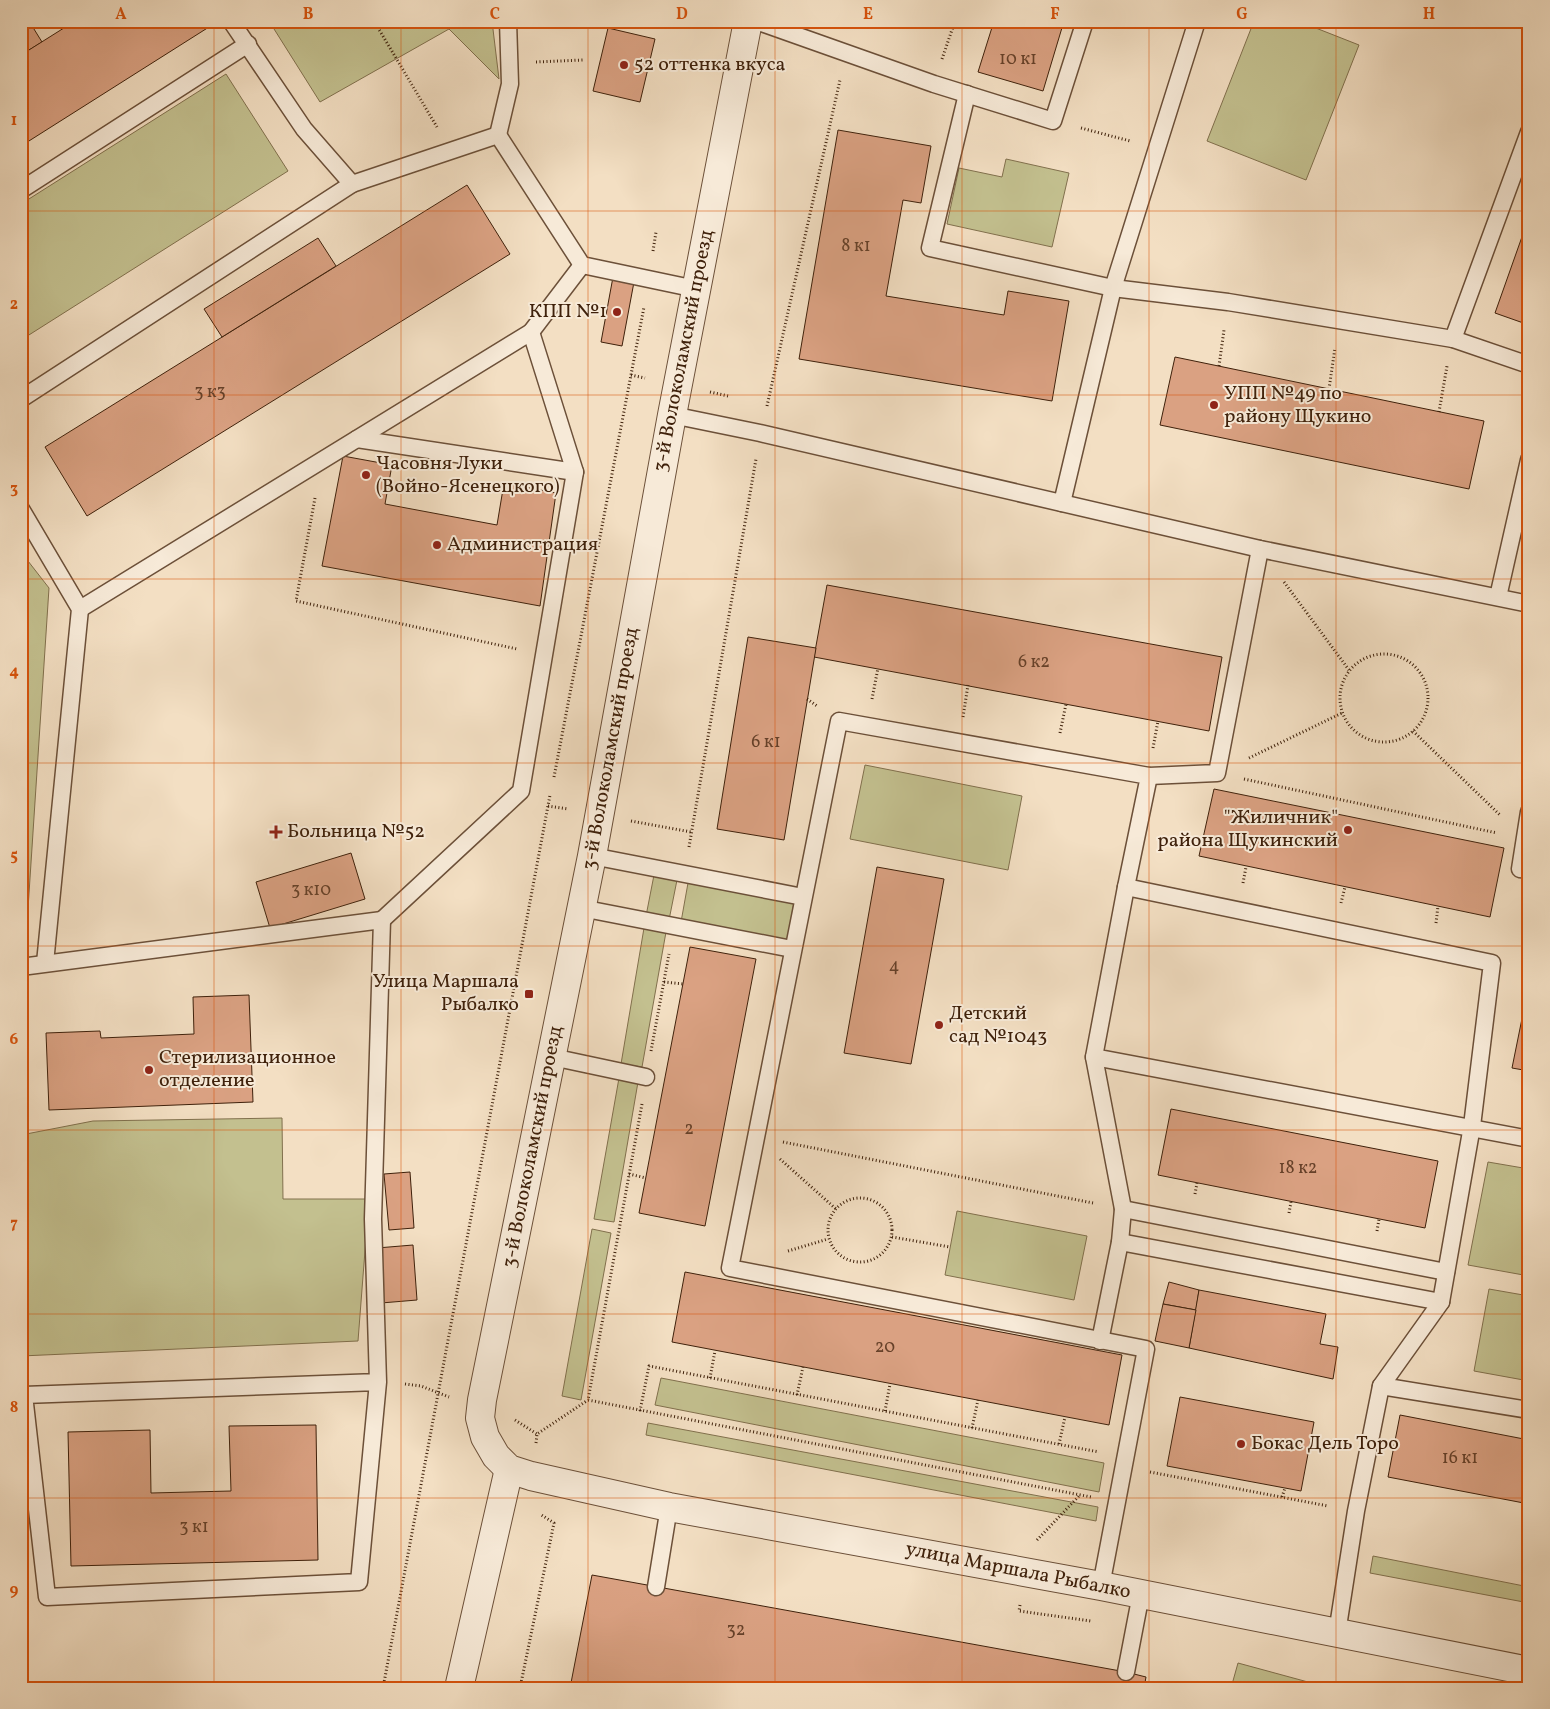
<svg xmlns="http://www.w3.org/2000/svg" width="1550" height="1709" font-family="Vollkorn,serif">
<rect width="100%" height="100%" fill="#f3dfc3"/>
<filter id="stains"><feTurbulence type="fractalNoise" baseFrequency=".004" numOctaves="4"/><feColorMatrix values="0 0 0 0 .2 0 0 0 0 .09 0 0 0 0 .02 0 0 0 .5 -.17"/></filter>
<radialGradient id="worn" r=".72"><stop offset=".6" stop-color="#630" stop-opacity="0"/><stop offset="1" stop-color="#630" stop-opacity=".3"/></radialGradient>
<g fill="#c3c08f" stroke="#81704d">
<path d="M269,21H492L499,79L449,29L320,102Z"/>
<path d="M1254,21H1298L1359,45L1306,180L1207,141Z"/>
<path d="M226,74L288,171L21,340V204Z"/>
<path d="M1006,159L1069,173L1052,247L947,224L959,168L1002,177Z"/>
<path d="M21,552L49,588L27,924L21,925Z"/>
<path d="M865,765L1022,796L1008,870L850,839Z"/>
<path d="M654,875L677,880L669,920L646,916Z"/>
<path d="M688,883L794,902L787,942L681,922Z"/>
<path d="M644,928L666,932L642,1067L621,1064Z"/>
<path d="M619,1078L638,1082L614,1222L594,1219Z"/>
<path d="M282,1118L283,1199H369L358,1341L21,1356V1135L93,1121Z"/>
<path d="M1488,1162L1529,1169V1276L1468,1265Z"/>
<path d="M957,1211L1087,1236L1074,1300L945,1275Z"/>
<path d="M592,1229L611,1233L581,1400L562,1396Z"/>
<path d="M1489,1289L1529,1296V1381L1474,1371Z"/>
<path d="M661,1378L1104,1463L1099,1492L655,1405Z"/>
<path d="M648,1423L1098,1507L1096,1521L646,1435Z"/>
<path d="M1373,1556L1529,1587V1603L1370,1573Z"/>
<path d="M1238,1663L1330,1688H1231Z"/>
</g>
<g fill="#daa182" stroke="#3f210b">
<path d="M21,21H29L42,42L21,55Z"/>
<path d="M75,21H206L209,27L21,146V55Z"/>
<path d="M994,21H1064L1043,91L978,72Z"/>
<path d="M608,28L655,39L640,102L593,91Z"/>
<path d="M838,130L931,146L921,203L903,200L886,296L1004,315L1008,291L1069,301L1052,401L799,359Z"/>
<path d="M467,185L510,254L87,516L45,447Z"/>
<path d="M1529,217V325L1495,313Z"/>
<path d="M318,238L336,266L222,337L204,309Z"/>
<path d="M613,277L634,282L622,346L601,342Z"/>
<path d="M1175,357L1484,421L1469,489L1160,425Z"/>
<path d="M343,456L392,465L385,504L497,525L504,483L556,493L540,606L322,566Z"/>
<path d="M827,585L1222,657L1209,731L814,657Z"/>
<path d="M748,637L816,648L784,840L717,829Z"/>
<path d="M1214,789L1504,848L1490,917L1199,856Z"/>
<path d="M351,853L365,899L270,928L256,882Z"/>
<path d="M877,867L944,879L911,1064L844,1053Z"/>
<path d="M690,947L756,959L705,1226L639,1213Z"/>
<path d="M1529,984V1071L1512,1068Z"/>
<path d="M249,995L253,1102L49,1110L46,1033L100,1031L101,1038L194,1034L193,997Z"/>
<path d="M1171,1109L1438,1161L1425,1228L1158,1175Z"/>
<path d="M410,1172L414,1228L389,1230L384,1174Z"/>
<path d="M413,1245L417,1300L381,1303L377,1248Z"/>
<path d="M685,1272L1122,1355L1109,1425L672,1342Z"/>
<path d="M1169,1282L1199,1290L1196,1310L1163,1304Z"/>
<path d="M1199,1290L1326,1314L1320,1344L1338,1347L1333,1379L1189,1348Z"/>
<path d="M1163,1304L1196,1310L1189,1348L1155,1341Z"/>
<path d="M1180,1397L1314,1422L1301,1491L1167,1466Z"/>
<path d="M1400,1415L1529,1440V1504L1388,1477Z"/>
<path d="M316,1425L318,1560L71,1566L68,1432L150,1430L151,1493L231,1491L229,1426Z"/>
<path d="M592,1575L1126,1672L1146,1677L1144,1688H570Z"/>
<rect x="43" y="1686" width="84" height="2"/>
</g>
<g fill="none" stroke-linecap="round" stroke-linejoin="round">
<g stroke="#6c5039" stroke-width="19">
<g id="service">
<path d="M231,21L304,129L352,184L498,135L582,265L696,289"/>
<path d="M756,21L934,84L1053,121L1085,21"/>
<path d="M967,94L930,248L1113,288L1228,302L1453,339L1529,132"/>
<path d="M498,135L510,84L508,21"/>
<path d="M21,190L248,44"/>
<path d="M1453,339L1529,365"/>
<path d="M21,399L352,184"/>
<path d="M672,415L760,433L1260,549L1529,604"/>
<path d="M357,439L575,472"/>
<path d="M1062,503L1113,288L1197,21"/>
<path d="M21,509L80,609L45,963"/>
<path d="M1498,597L1529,460"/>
<path d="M80,609L531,332L582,265"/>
<path d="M1149,776L1217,773L1260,549"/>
<path d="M1529,812L1520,869L1529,870"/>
<path d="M592,856L803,897"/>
<path d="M1126,887L1094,1057L1529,1139"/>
<path d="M581,908L792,949"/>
<path d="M382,920L521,791L575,472L531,332"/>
<path d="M21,967L382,920L373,1219L378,1382L359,1582L47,1597L24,1395L378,1382"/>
<path d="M552,1057L646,1077"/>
<path d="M1094,1057L1123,1209L1120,1242"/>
<path d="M1123,1209L1446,1272"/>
<path d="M1100,1341L1120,1242L1441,1302"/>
<path d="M1101,1586L1146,1349L730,1268L839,721L1149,776L1126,887L1492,963L1472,1126L1441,1302L1381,1386L1529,1410"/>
<path d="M656,1587L669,1507"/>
<path d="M1337,1633L1356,1511L1381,1386"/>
<path d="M1126,1672L1141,1594"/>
</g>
</g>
<g stroke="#6c5039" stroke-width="30">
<g id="tertiary">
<path d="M748,21L672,415L592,856L482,1400L480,1418L485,1437L496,1456L509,1469L531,1476L669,1507L1101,1586L1529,1671"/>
<path d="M459,1688L509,1469"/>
</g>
</g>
<g stroke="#3f210b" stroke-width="3" stroke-dasharray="1 2.5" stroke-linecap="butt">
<path d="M374,21L437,127"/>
<path d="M942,59L955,21"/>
<path d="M536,62L583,60"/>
<path d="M1081,128L1130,141"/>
<path d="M653,251L656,232"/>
<path d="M1219,366L1224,330"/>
<path d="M631,375L645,378"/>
<path d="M1329,389L1335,348"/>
<path d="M710,392L728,396"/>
<path d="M767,406L840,80"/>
<path d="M1439,412L1447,366"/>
<path d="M315,498L296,601L517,649"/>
<path d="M1284,582L1349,670"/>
<circle cx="1384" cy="698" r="44"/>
<path d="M807,699L817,706"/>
<path d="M872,699L878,668"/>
<path d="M963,717L968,685"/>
<path d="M1413,731L1501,816"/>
<path d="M1060,733L1066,704"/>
<path d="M1153,748L1158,721"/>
<path d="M1249,758L1342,713"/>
<path d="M554,777L644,307"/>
<path d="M1244,779L1497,833"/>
<path d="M548,806L568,809"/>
<path d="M631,821L691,832"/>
<path d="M689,847L756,459"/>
<path d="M1243,883L1246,867"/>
<path d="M1341,903L1345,887"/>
<path d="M1436,923L1438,906"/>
<path d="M664,982L683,984"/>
<path d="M651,1051L669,954"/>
<path d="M642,1104L588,1400L1091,1497"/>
<path d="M783,1142L1093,1203"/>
<path d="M780,1159L836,1209"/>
<path d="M629,1174L646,1178"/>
<path d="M1195,1194L1197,1183"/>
<circle cx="860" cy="1230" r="32"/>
<path d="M1289,1213L1291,1202"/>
<path d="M1377,1231L1379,1219"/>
<path d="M892,1237L950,1247"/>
<path d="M788,1251L828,1239"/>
<path d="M710,1378L715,1351"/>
<path d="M405,1384L421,1386L449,1397"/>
<path d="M797,1395L803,1367"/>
<path d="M640,1411L649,1366L1099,1452"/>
<path d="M885,1411L890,1384"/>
<path d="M515,1420L537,1434"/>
<path d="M972,1428L978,1400"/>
<path d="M536,1443L537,1434L588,1400"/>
<path d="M1059,1444L1065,1417"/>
<path d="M1150,1472L1328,1506"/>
<path d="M1282,1497L1285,1488"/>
<path d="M1037,1540L1079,1496"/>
<path d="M1020,1605L1019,1611L1091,1621"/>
<path d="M383,1688L550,795"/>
<path d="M520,1688L554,1523L540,1514"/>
</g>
<use href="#service" stroke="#f7ead8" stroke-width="16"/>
<use href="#tertiary" stroke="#f7ead8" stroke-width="28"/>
</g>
<path fill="none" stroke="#d7530c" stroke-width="1" stroke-opacity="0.55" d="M214,21V1688M401,21V1688M588,21V1688M775,21V1688M962,21V1688M1149,21V1688M1336,21V1688M21,211H1529M21,395H1529M21,579H1529M21,763H1529M21,946H1529M21,1130H1529M21,1314H1529M21,1498H1529"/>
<g fill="#8f2418" stroke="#f7ead8" stroke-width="2">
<circle cx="624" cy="65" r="5"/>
<circle cx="617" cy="312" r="5"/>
<circle cx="1214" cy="405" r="5"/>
<circle cx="366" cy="475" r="5"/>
<circle cx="437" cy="545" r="5"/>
<circle cx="1348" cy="830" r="5"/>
<path d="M273.5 824.5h5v5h5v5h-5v5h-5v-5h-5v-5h5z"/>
<rect x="524" y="989" width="10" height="10" rx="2.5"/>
<circle cx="939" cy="1025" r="5"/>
<circle cx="149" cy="1070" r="5"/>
<circle cx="1241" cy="1444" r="5"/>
</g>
<g text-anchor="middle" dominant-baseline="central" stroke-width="4" stroke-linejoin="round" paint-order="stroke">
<g font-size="18" fill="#664129">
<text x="1018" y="59">10 к1</text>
<text x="856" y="246">8 к1</text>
<text x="210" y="392">3 к3</text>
<text x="1034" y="662">6 к2</text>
<text x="766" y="742">6 к1</text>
<text x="311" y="890">3 к10</text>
<text x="894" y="966">4</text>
<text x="689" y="1129">2</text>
<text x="1298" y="1168">18 к2</text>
<text x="885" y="1347">20</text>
<text x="1460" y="1458">16 к1</text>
<text x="194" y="1527">3 к1</text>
<text x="736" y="1630">32</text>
</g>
<g font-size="20" fill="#3f210b" stroke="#f7ead8" text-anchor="start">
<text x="634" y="65">52 оттенка вкуса</text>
<text x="607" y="312" text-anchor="end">КПП №1</text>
<text x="1224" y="394">УПП №49 по<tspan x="1224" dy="23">району Щукино</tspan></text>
<text x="376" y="464">Часовня Луки<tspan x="376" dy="23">(Войно-Ясенецкого)</tspan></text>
<text x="447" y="545">Администрация</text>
<text x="1338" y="818" text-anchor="end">"Жиличник"<tspan x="1338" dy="23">района Щукинский</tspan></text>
<text x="287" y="832">Больница №52</text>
<text x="519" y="982" text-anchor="end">Улица Маршала<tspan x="519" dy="23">Рыбалко</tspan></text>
<text x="949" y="1014">Детский<tspan x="949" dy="23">сад №1043</tspan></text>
<text x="159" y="1058">Стерилизационное<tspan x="159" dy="23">отделение</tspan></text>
<text x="1251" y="1444">Бокас Дель Торо</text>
</g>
<g font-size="20" fill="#3f210b" stroke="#f7ead8">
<text transform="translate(684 351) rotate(-79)">3-й Волоколамский проезд</text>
<text transform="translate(611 749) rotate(-80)">3-й Волоколамский проезд</text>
<text transform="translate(533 1147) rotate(-79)">3-й Волоколамский проезд</text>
<text transform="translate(1018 1571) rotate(11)">улица Маршала Рыбалко</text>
</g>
</g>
<rect width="1550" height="1709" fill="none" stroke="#f3dfc3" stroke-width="55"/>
<rect x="28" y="28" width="1494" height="1654" fill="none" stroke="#d7530c" stroke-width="2"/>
<g font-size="16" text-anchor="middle" font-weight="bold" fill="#d7530c">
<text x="121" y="19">A</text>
<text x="308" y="19">B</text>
<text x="495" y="19">C</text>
<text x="682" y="19">D</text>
<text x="868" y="19">E</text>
<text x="1055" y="19">F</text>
<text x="1242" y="19">G</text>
<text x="1429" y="19">H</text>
<text x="14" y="125">1</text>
<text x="14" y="309">2</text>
<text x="14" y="493">3</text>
<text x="14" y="676">4</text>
<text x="14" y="860">5</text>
<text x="14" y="1044">6</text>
<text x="14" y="1228">7</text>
<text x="14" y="1412">8</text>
<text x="14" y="1595">9</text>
</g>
<rect width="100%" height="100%" filter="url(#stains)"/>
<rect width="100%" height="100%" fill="url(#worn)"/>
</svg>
